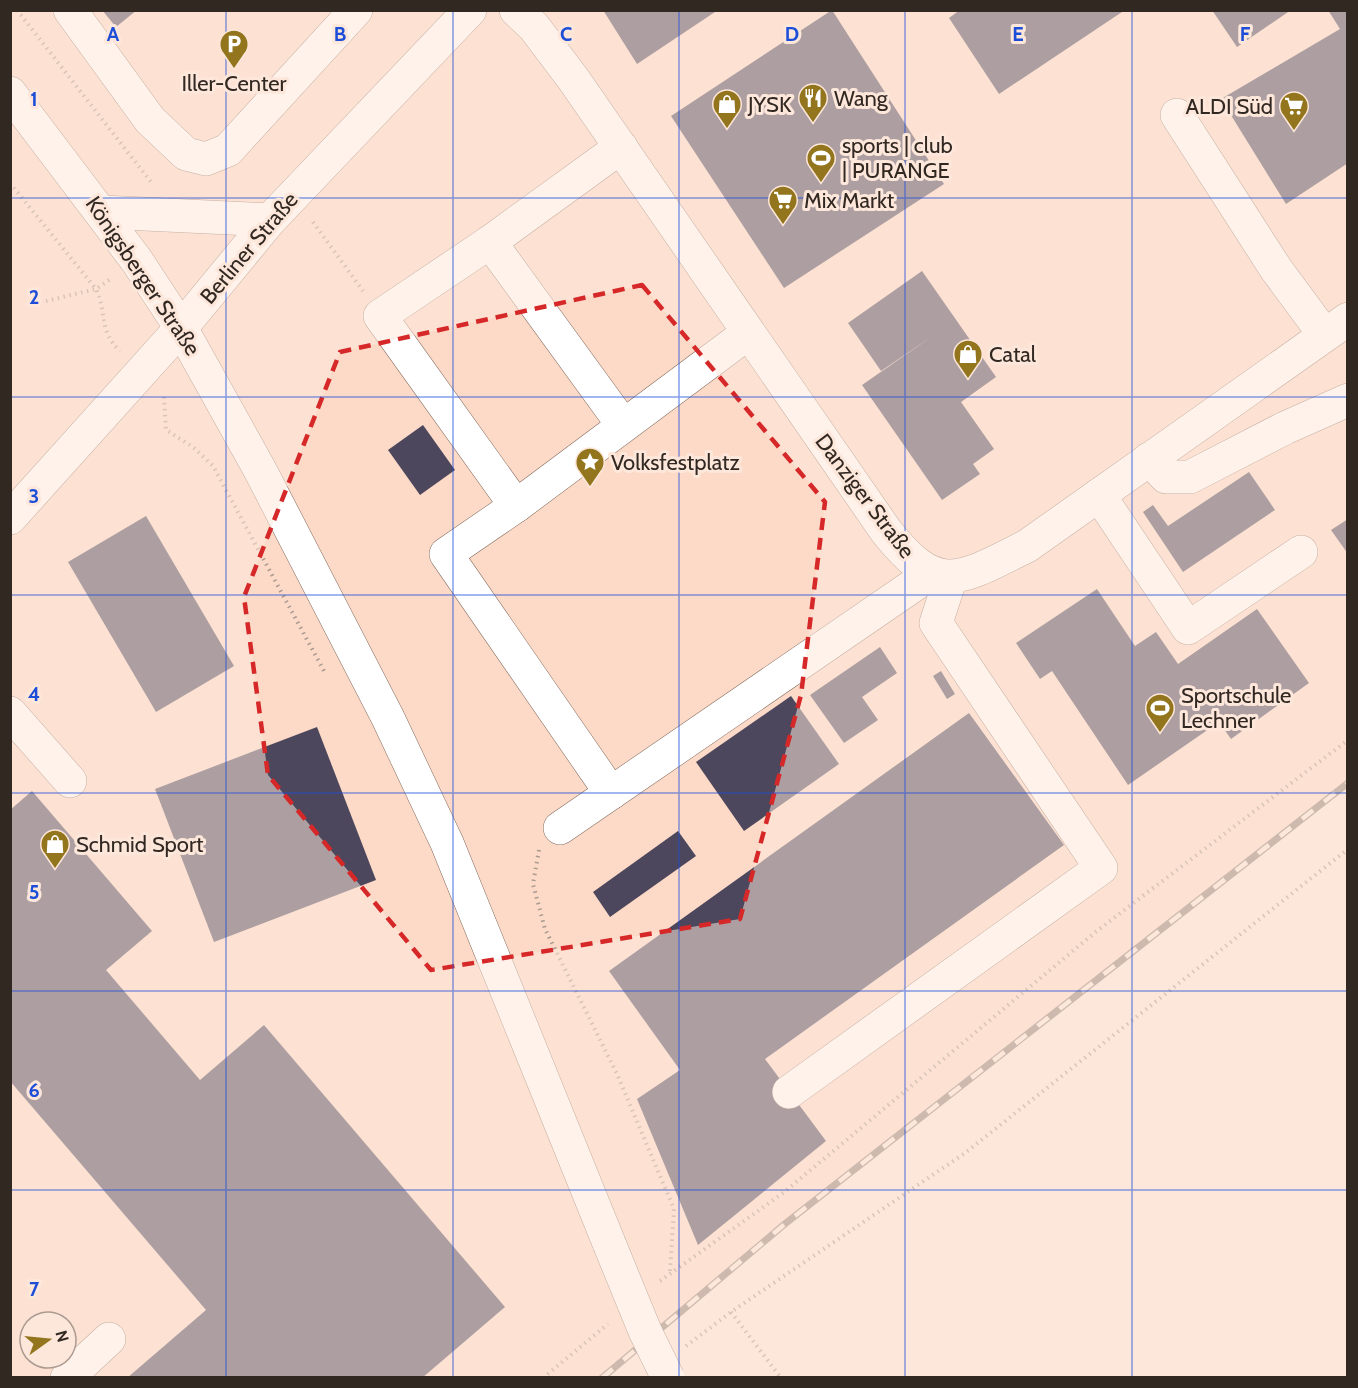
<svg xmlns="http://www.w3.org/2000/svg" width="1358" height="1388" font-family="Cabin,sans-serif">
<rect width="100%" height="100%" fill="#fde7db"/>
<path fill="#fcdac7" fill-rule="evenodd" d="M10,11H1347V779L599,1377H11ZM30,1322H66V1358H30Z"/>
<g fill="#4c475c">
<path d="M102,10H137L116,27Z"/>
<path d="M603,10H718L637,64Z"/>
<path d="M832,10L944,184L784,288L671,116Z"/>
<path d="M960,10H1125L999,94L949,18Z"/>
<path d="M1212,10H1291L1237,47Z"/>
<path d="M1328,10H1348V163L1286,204L1221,99L1340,29Z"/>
<path d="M922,271L996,377L961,402L994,449L973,464L980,474L942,500L862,385L934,335L881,371L848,323Z"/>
<path d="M423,425L455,470L420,495L388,450Z"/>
<path d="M1249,472L1275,510L1183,572L1143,512L1153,505L1168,526Z"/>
<path d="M146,516L234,666L156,712L68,562Z"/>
<path d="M1348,519V554L1331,530Z"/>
<path d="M1097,589L1135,646L1156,632L1178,664L1257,609L1309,683L1231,739L1219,722L1128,785L1052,671L1040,679L1016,643Z"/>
<path d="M880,647L897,673L862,697L878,720L844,743L810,695Z"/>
<path d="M941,671L955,694L947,699L933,676Z"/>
<path d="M791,696L839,764L744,831L696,762Z"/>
<path d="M969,713L1064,845L765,1059L826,1141L698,1245L637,1099L680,1070L609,971Z"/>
<path d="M317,727L376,880L214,942L155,789Z"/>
<path d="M32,791L152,931L106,970L200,1080L264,1025L505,1307L422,1378H127L206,1310L10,1081V810Z"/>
<path d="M678,831L696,856L610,917L593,892Z"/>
</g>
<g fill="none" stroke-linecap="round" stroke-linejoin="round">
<g stroke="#846d60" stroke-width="34">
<g id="minor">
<path d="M70,10L150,120L186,154L206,159L228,150L356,10"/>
<path d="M516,10L534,27L574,80L886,531C938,597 959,580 1027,546L1348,319"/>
<path d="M1177,115L1276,269L1324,334"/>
<path d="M621,147L490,242L380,316L516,506L748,333"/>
<path d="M490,242L623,425"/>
<path d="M1149,459L1166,477H1190L1285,428L1348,400"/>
<path d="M1099,495L1188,628L1301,552"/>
<path d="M516,506L446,554L611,793L930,574"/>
<path d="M10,518L181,328L270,220L470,10"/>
<path d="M10,713L70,781"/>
<path d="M560,828L611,793"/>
<path d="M789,1092L1101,868L936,623L951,577"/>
<path d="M67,1378L109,1339"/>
</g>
</g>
<g stroke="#846d60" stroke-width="34">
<g id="major">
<path d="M10,93L137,261L181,328L260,470L388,718L447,843L609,1243"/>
<path d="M102,212L270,220"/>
</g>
</g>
<g stroke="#ab9a90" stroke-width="4" stroke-dasharray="1.5 4.5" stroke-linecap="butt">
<path d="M17,10L151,182"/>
<path d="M10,183L96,289C108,315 98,330 120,351"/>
<path d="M313,222L363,291"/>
<path d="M46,301L96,289L112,278"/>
<path d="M164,397L166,430L193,447L213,466L324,671"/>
<path d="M539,850L533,884L545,929L617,1074L674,1209L670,1272"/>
<path d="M660,1281L783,1193L1098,930L1348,740"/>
<path d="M731,1312L781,1378"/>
<path d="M686,1346L731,1312L965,1153L1348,849"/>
<path d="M543,1378L608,1324"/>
</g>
<use href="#minor" stroke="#fff" stroke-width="33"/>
<use href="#major" stroke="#fff" stroke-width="33"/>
<g stroke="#928279" stroke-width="7">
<path id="rail" d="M602,1378L786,1223L1348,783"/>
</g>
<use href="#rail" stroke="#fde7db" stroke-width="4.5" stroke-dasharray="14" stroke-linecap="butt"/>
<g stroke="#846d60" stroke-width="34" stroke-linecap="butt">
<path id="major-bridge" d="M609,1243L645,1331L668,1378"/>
</g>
<use href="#major-bridge" stroke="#fff" stroke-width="33"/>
</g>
<path d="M0 0H1358V1388H0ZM642,285L825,502L801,695L740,919L431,970L268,775L244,597L340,352Z" fill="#fde7db" fill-opacity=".55" fill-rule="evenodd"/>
<path fill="none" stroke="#d62828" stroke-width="4.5" stroke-dasharray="12 8" stroke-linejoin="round" d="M642,285L825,502L801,695L740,919L431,970L268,775L244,597L340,352Z"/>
<path fill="none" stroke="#1d4ed8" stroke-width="1.5" stroke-opacity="0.55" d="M226,10V1378M453,10V1378M679,10V1378M905,10V1378M1132,10V1378M10,198H1348M10,397H1348M10,595H1348M10,793H1348M10,991H1348M10,1190H1348"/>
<defs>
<g id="parking-pin" transform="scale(1.5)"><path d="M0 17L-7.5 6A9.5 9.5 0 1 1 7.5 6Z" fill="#92751c" stroke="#fde7db"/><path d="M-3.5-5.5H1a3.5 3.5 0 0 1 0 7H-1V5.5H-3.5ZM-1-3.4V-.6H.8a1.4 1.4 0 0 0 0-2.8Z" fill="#fff"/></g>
<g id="restaurant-pin" transform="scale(1.5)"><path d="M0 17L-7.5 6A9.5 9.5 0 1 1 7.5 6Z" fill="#92751c" stroke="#fde7db"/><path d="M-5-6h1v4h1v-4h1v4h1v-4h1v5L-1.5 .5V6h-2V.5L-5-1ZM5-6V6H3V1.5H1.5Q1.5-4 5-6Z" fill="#fff"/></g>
<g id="shop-pin" transform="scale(1.5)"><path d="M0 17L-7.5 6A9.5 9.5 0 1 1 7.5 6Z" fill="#92751c" stroke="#fde7db"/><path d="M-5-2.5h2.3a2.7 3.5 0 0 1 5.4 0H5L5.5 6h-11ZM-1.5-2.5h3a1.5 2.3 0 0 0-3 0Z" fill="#fff"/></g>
<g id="supermarket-pin" transform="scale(1.5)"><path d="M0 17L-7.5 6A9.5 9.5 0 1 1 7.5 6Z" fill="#92751c" stroke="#fde7db"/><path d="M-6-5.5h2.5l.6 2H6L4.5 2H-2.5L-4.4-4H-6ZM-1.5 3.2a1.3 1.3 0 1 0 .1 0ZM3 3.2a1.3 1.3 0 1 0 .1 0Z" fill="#fff"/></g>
<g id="stadium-pin" transform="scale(1.5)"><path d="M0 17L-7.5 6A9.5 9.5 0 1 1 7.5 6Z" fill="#92751c" stroke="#fde7db"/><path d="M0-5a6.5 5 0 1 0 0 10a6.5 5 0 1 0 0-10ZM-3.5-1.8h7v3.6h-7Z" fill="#fff"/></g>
<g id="sight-pin" transform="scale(1.5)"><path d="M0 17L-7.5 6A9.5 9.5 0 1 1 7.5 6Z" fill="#92751c" stroke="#fde7db"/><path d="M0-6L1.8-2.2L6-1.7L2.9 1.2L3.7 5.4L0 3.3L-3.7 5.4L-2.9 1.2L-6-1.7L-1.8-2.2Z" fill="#fff"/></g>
</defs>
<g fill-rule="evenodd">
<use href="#parking-pin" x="234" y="44"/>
<use href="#restaurant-pin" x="813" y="98"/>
<use href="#shop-pin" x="727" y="104"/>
<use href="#supermarket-pin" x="1294" y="106"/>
<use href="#stadium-pin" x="821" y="158"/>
<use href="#supermarket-pin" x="783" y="200"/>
<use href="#shop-pin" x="968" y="354"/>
<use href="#sight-pin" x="590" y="462"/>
<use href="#stadium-pin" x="1160" y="708"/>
<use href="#shop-pin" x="55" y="844"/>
</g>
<g text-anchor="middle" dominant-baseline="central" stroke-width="6" stroke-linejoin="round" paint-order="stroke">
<g font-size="22" fill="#322822" stroke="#fde7db" text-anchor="start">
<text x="234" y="83" text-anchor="middle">Iller-Center</text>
<text x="834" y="98">Wang</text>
<text x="748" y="104">JYSK</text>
<text x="1273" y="106" text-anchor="end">ALDI Süd</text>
<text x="842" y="145">sports | club<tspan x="842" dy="25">| PURANGE</tspan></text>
<text x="804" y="200">Mix Markt</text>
<text x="989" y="354">Catal</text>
<text x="611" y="462">Volksfestplatz</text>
<text x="1181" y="695">Sportschule<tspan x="1181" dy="25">Lechner</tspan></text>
<text x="76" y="844">Schmid Sport</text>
</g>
<g font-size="22" fill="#322822" stroke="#fde7db">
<text transform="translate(249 248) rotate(-50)">Berliner Straße</text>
<text transform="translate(143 276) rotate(56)">Königsberger Straße</text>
<text transform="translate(865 496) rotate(53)">Danziger Straße</text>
</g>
</g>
<g font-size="20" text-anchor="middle" font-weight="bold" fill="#1d4ed8" stroke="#fde7db" stroke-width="6" stroke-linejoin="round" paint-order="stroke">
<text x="113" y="41">A</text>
<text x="340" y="41">B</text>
<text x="566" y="41">C</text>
<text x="792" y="41">D</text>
<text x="1018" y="41">E</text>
<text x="1245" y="41">F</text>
<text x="34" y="106">1</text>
<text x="34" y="304">2</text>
<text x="34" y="503">3</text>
<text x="34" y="701">4</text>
<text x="34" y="899">5</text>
<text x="34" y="1097">6</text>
<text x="34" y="1296">7</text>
</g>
<rect width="1358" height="1388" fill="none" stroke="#322822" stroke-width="24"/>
<g transform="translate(48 1340) rotate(75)"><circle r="28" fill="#fde7db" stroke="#ac9b91" stroke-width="1.5"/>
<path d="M0-4.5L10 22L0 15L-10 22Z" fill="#92751c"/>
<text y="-9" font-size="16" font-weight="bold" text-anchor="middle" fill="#322822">N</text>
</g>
</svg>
